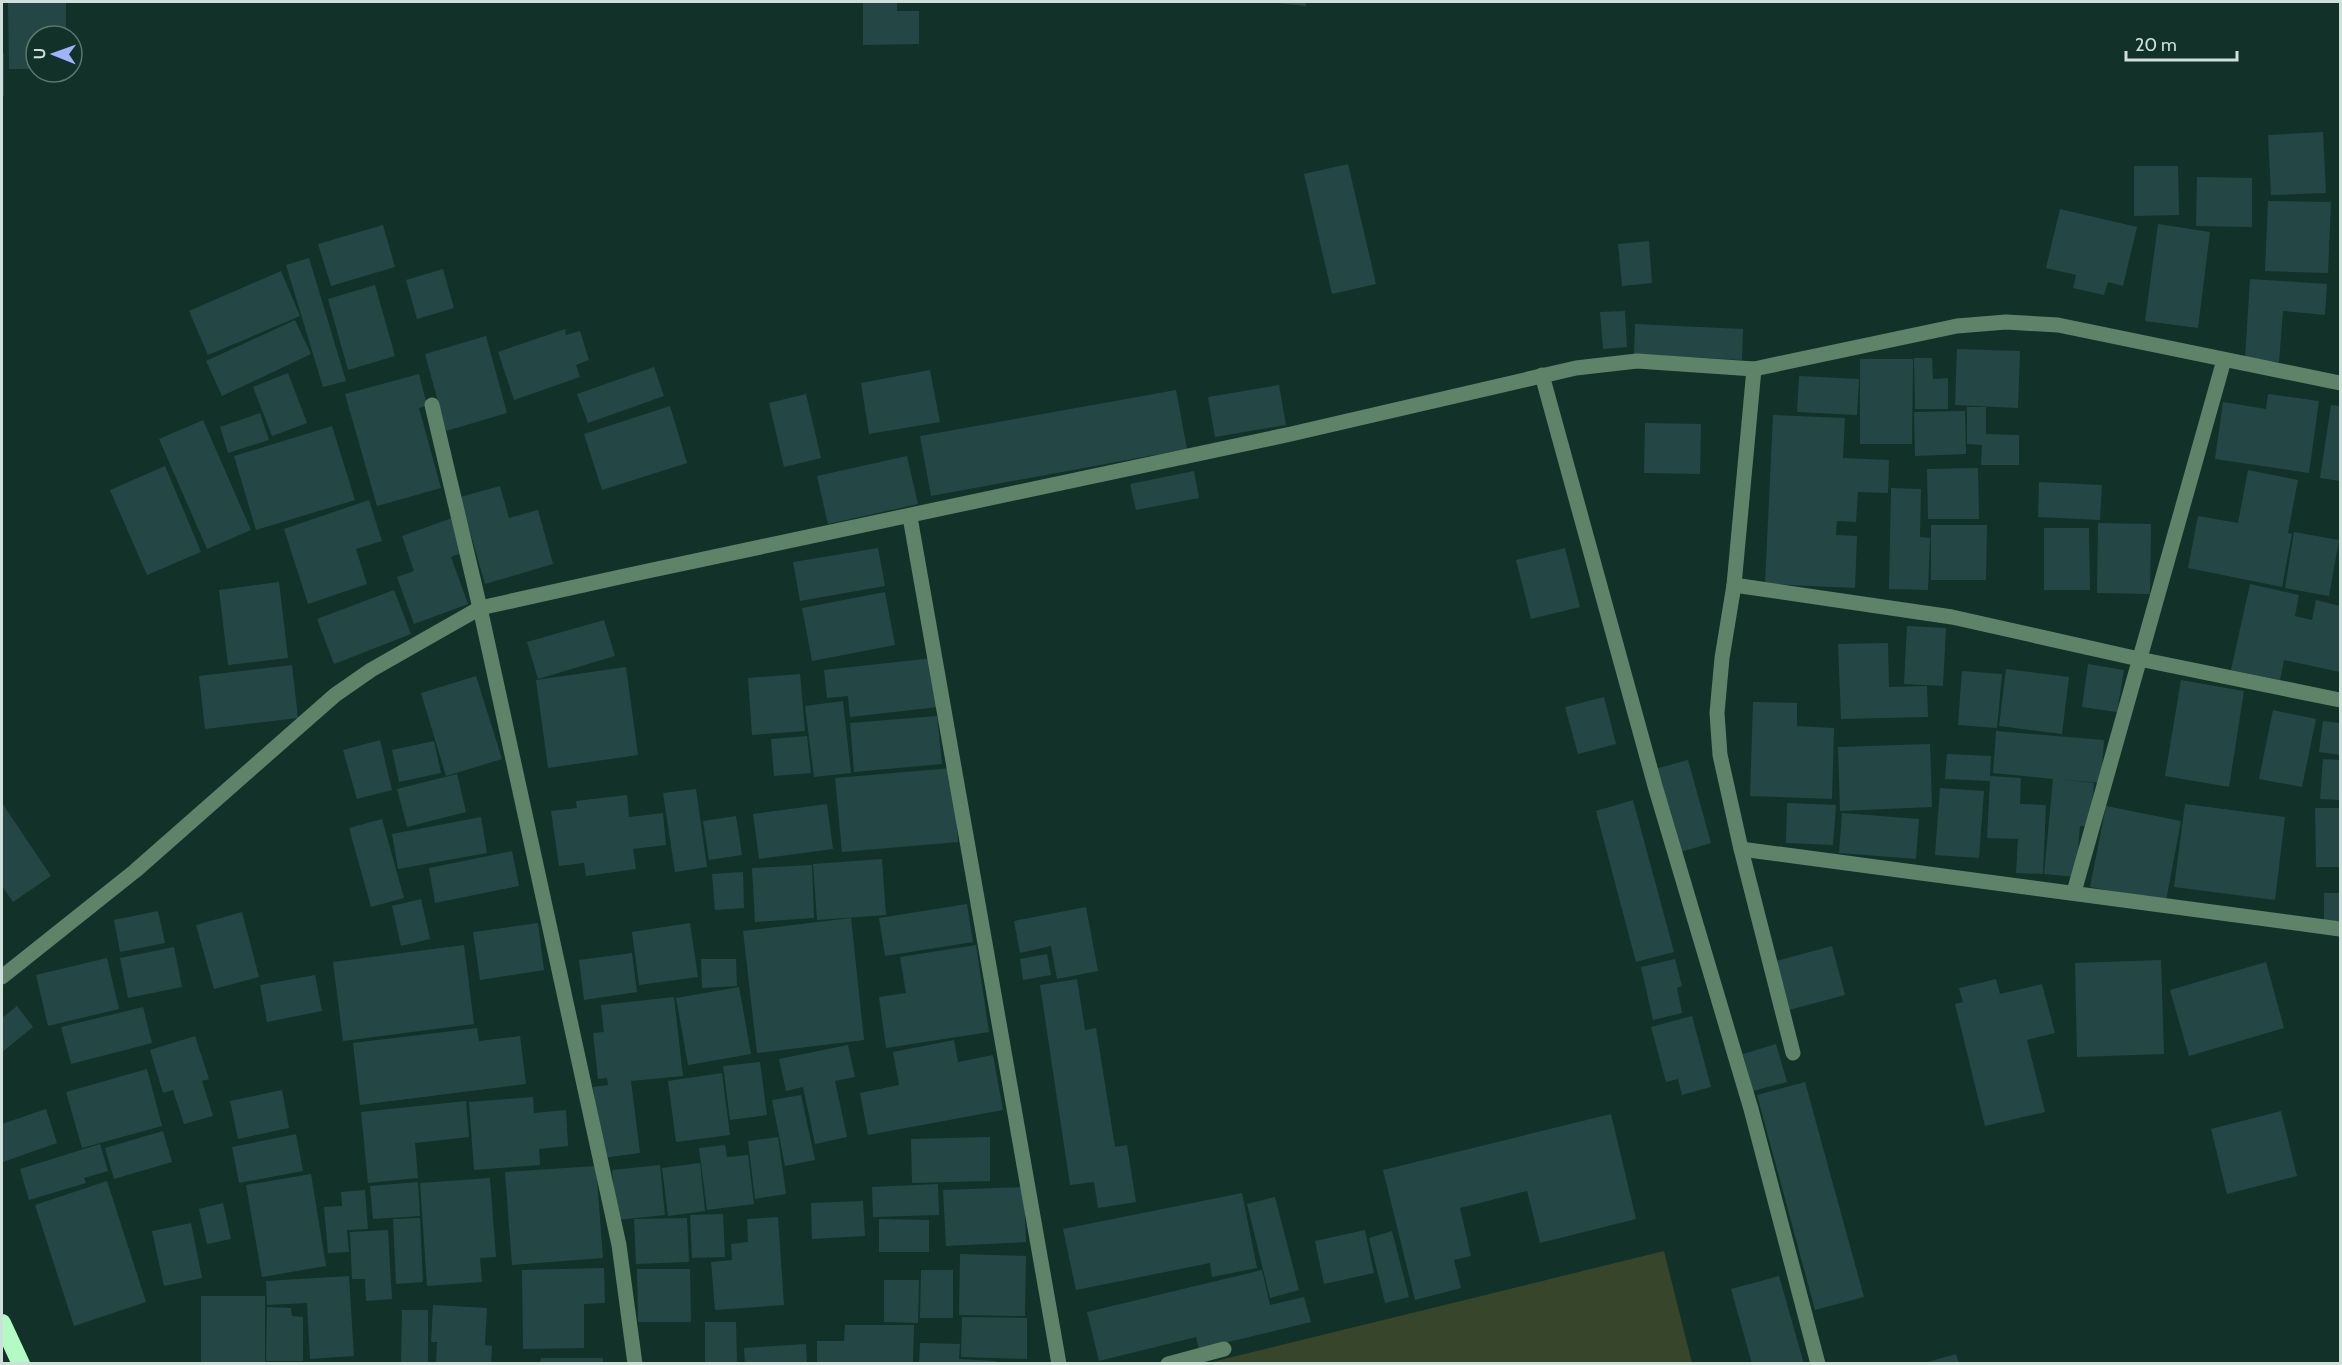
<svg xmlns="http://www.w3.org/2000/svg" width="2342" height="1365" font-family="Cabin,sans-serif">
<rect width="100%" height="100%" fill="#123128"/>
<path fill="#37452a" d="M1664,1251L1692,1363H1208Z"/>
<g fill="#244746">
<path d="M8,2H66V36H36V69H9Z"/>
<path d="M863,2H897V11H919V44L863,45Z"/>
<path d="M1278,2H1306V6L1278,3Z"/>
<rect x="2" y="53" width="2" height="43"/>
<path d="M2323,132L2326,193L2271,195L2268,135Z"/>
<path d="M1348,164L1376,284L1332,294L1304,174Z"/>
<path d="M2134,166H2178L2179,215L2134,216Z"/>
<path d="M2197,177L2252,178V227L2196,226Z"/>
<path d="M2268,201L2331,202L2328,273L2265,271Z"/>
<path d="M2060,209L2137,227L2123,286L2108,282L2104,295L2073,288L2076,275L2046,268Z"/>
<path d="M2158,224L2210,232L2198,328L2145,321Z"/>
<path d="M383,225L395,267L331,286L318,244Z"/>
<path d="M1649,241L1652,283L1622,286L1618,244Z"/>
<path d="M309,258L346,381L323,387L286,265Z"/>
<path d="M443,269L454,308L417,319L406,280Z"/>
<path d="M281,271L300,316L208,355L189,311Z"/>
<path d="M2250,279L2327,284L2325,315L2283,311L2279,362L2245,359Z"/>
<path d="M375,285L395,356L348,370L328,299Z"/>
<path d="M1625,311L1627,347L1603,349L1600,312Z"/>
<path d="M295,320L311,354L222,396L206,361Z"/>
<path d="M1635,324L1743,329L1742,360L1634,354Z"/>
<path d="M565,329L566,335L580,331L589,360L576,365L580,377L514,400L498,352Z"/>
<path d="M486,336L507,413L446,431L425,354Z"/>
<path d="M1957,349L2020,351L2018,408L1955,405Z"/>
<path d="M1914,358H1932L1933,379L1948,378V409H1915Z"/>
<path d="M1860,359H1913L1912,444H1860Z"/>
<path d="M654,367L664,396L588,423L577,394Z"/>
<path d="M930,370L940,422L869,434L861,383Z"/>
<path d="M288,373L307,423L272,436L253,387Z"/>
<path d="M419,374L427,405L419,408L441,488L377,506L345,394Z"/>
<path d="M1799,376L1859,379L1857,415L1797,412Z"/>
<path d="M1279,385L1286,425L1215,437L1208,397Z"/>
<path d="M1176,390L1187,449L931,496L920,436Z"/>
<path d="M806,394L821,458L784,467L769,403Z"/>
<path d="M2268,394L2319,401L2309,473L2215,459L2223,402L2266,409Z"/>
<path d="M2331,405L2340,406V481L2320,478Z"/>
<path d="M670,406L687,463L602,490L584,434Z"/>
<path d="M1967,407H1986V434L2019,435V465H1981L1982,445L1967,444Z"/>
<path d="M1965,411L1966,454L1915,456L1914,412Z"/>
<path d="M260,413L269,440L228,453L220,427Z"/>
<path d="M1773,415L1845,418L1843,458L1889,460L1888,493L1858,492L1856,522L1837,521L1836,535L1857,536L1855,588L1765,584Z"/>
<path d="M203,420L251,530L207,549L159,439Z"/>
<path d="M1645,423L1701,424L1700,474L1644,473Z"/>
<path d="M332,426L355,500L256,530L234,456Z"/>
<path d="M907,456L918,504L828,524L817,476Z"/>
<path d="M165,466L201,552L147,575L110,490Z"/>
<path d="M1978,468L1979,519H1928L1927,469Z"/>
<path d="M2248,470L2298,480L2288,533L2292,534L2282,587L2188,568L2198,516L2238,523Z"/>
<path d="M1194,471L1199,498L1136,510L1130,484Z"/>
<path d="M2039,482L2102,485L2100,520L2038,517Z"/>
<path d="M500,486L509,518L538,510L553,564L485,584L460,497Z"/>
<path d="M1891,488L1921,489L1920,537L1930,538L1928,590L1889,589Z"/>
<path d="M369,500L382,541L356,549L367,584L308,604L284,529Z"/>
<path d="M452,518L464,552L451,557L468,604L414,624L397,577L414,571L402,536Z"/>
<path d="M2098,523L2151,524L2150,594L2097,593Z"/>
<path d="M1931,525H1987L1986,580H1931Z"/>
<path d="M2044,528H2089L2090,590H2044Z"/>
<path d="M2294,532L2339,540L2329,596L2285,588Z"/>
<path d="M878,548L885,586L800,601L793,562Z"/>
<path d="M1565,548L1580,607L1531,619L1516,560Z"/>
<path d="M279,582L288,658L228,665L219,590Z"/>
<path d="M2250,584L2299,595L2295,616L2312,620L2316,600L2340,606V672L2284,660L2280,680L2231,670Z"/>
<path d="M394,590L411,634L334,664L317,619Z"/>
<path d="M885,592L895,645L812,661L802,608Z"/>
<path d="M604,620L615,656L538,679L527,642Z"/>
<path d="M1907,626L1946,628L1943,686L1904,684Z"/>
<path d="M1888,643L1889,687L1927,686L1928,717L1841,719L1838,644Z"/>
<path d="M933,658L938,707L850,717L848,696L827,698L824,670Z"/>
<path d="M2088,664L2124,670L2117,712L2082,707Z"/>
<path d="M292,665L298,718L205,729L199,676Z"/>
<path d="M626,667L638,755L548,768L536,680Z"/>
<path d="M2006,669L2069,677L2062,734L1999,726Z"/>
<path d="M1962,671L2002,674L1997,728L1958,725Z"/>
<path d="M800,674L805,731L752,735L748,678Z"/>
<path d="M476,676L502,759L446,776L421,693Z"/>
<path d="M2181,680L2244,691L2229,787L2165,776Z"/>
<path d="M1604,697L1616,744L1578,754L1565,707Z"/>
<path d="M843,701L851,773L814,777L805,706Z"/>
<path d="M1753,702L1797,703V726L1834,728L1832,799L1750,796Z"/>
<path d="M2273,710L2316,719L2302,787L2259,779Z"/>
<path d="M937,716L942,764L854,772L850,723Z"/>
<path d="M2323,721L2340,723V755L2319,752Z"/>
<path d="M1996,731L2104,740L2101,783L2057,779L2094,783L2090,827L2080,826L2076,877L2044,874L2053,779L1993,773Z"/>
<path d="M807,736L811,773L774,776L771,739Z"/>
<path d="M380,740L392,790L357,799L343,750Z"/>
<path d="M434,741L441,773L399,782L392,750Z"/>
<path d="M1930,744L1932,807L1840,811L1838,747Z"/>
<path d="M1947,754L1991,756L1990,776L2021,778L2020,804L2046,805L2043,874L2016,873L2018,839L1987,838L1990,781L1945,779Z"/>
<path d="M2323,759L2340,760V800L2320,799Z"/>
<path d="M1688,760L1711,843L1677,853L1655,769Z"/>
<path d="M952,768L958,842L842,852L835,778Z"/>
<path d="M457,774L466,812L407,827L397,789Z"/>
<path d="M1940,788L1984,791L1979,858L1935,855Z"/>
<path d="M696,789L707,867L675,872L663,793Z"/>
<path d="M627,795L629,817L663,813L666,845L633,849L636,869L586,876L584,863L559,866L551,811L577,808L576,801Z"/>
<path d="M1633,800L1674,952L1636,962L1596,811Z"/>
<path d="M2,803L51,876L13,902L2,886Z"/>
<path d="M1787,803L1836,805L1833,845L1786,843Z"/>
<path d="M827,804L833,849L759,859L753,814Z"/>
<path d="M2185,804L2285,817L2275,900L2174,887Z"/>
<path d="M2106,806L2181,821L2166,901L2090,887Z"/>
<path d="M2315,808H2340V867H2316Z"/>
<path d="M1842,813L1919,819L1916,859L1839,853Z"/>
<path d="M736,816L742,855L709,860L703,821Z"/>
<path d="M481,817L487,853L398,869L392,834Z"/>
<path d="M382,819L404,898L371,907L349,828Z"/>
<path d="M512,851L519,886L435,903L429,868Z"/>
<path d="M882,859L886,915L817,920L813,864Z"/>
<path d="M812,865L814,918L755,922L752,868Z"/>
<path d="M743,872L744,908L715,910L712,874Z"/>
<rect x="2324" y="893" width="16" height="29"/>
<path d="M421,899L430,939L401,946L392,906Z"/>
<path d="M967,904L973,942L885,956L879,918Z"/>
<path d="M1086,907L1098,971L1057,979L1051,946L1020,953L1014,921Z"/>
<path d="M158,911L165,943L120,952L114,920Z"/>
<path d="M242,912L259,977L214,989L196,925Z"/>
<path d="M851,918L864,1040L757,1053L743,931Z"/>
<path d="M538,923L544,970L480,980L473,932Z"/>
<path d="M690,923L698,977L639,985L632,932Z"/>
<path d="M464,945L474,1024L343,1041L333,962Z"/>
<path d="M976,945L989,1032L886,1048L879,997L906,993L900,957Z"/>
<path d="M1832,946L1845,995L1789,1010L1776,961Z"/>
<path d="M174,947L182,987L128,998L120,958Z"/>
<path d="M632,953L637,992L584,1000L579,960Z"/>
<path d="M1047,954L1051,975L1023,980L1020,959Z"/>
<path d="M107,958L119,1009L48,1026L36,975Z"/>
<path d="M701,959H736L737,986L702,988Z"/>
<path d="M1675,959L1682,986L1677,988L1682,1013L1653,1020L1641,967Z"/>
<path d="M2161,960L2164,1054L2077,1057L2075,963Z"/>
<path d="M2266,962L2284,1028L2189,1056L2170,990Z"/>
<path d="M315,975L322,1011L267,1022L260,985Z"/>
<path d="M1077,979L1085,1030L1096,1028L1115,1147L1127,1145L1136,1202L1098,1208L1094,1182L1070,1185L1040,985Z"/>
<path d="M1996,979L2000,994L2042,984L2055,1033L2027,1040L2045,1112L1985,1126L1955,1004L1963,1002L1959,988Z"/>
<path d="M739,987L751,1054L688,1065L676,998Z"/>
<path d="M674,997L683,1076L631,1081L640,1153L602,1158L593,1087L608,1085L607,1078L598,1079L593,1033L604,1032L601,1005Z"/>
<path d="M17,1006L33,1027L2,1052V1018Z"/>
<path d="M143,1007L152,1043L71,1064L61,1027Z"/>
<path d="M1692,1016L1711,1087L1682,1095L1678,1079L1666,1082L1651,1027Z"/>
<path d="M477,1028L479,1041L520,1036L526,1084L360,1105L353,1043Z"/>
<path d="M195,1036L209,1079L202,1081L213,1116L184,1124L173,1090L163,1093L150,1050Z"/>
<path d="M954,1040L958,1062L993,1055L1003,1110L868,1135L860,1093L899,1085L893,1052Z"/>
<path d="M1776,1044L1787,1082L1753,1091L1743,1054Z"/>
<path d="M848,1045L855,1077L835,1081L847,1137L815,1144L803,1087L786,1091L779,1059Z"/>
<path d="M760,1062L767,1115L730,1120L723,1066Z"/>
<path d="M147,1069L162,1126L82,1148L66,1092Z"/>
<path d="M722,1073L730,1135L676,1142L668,1081Z"/>
<path d="M1805,1082L1864,1297L1815,1310L1757,1095Z"/>
<path d="M282,1090L289,1128L238,1139L230,1101Z"/>
<path d="M801,1095L815,1160L785,1166L772,1100Z"/>
<path d="M533,1097L534,1113L566,1110L568,1146L539,1149L540,1165L474,1170L469,1102Z"/>
<path d="M466,1101L469,1137L415,1143L418,1178L368,1183L361,1112Z"/>
<path d="M46,1109L57,1143L3,1162L2,1124Z"/>
<path d="M2281,1111L2297,1176L2227,1194L2211,1129Z"/>
<path d="M1611,1114L1636,1219L1540,1243L1527,1191L1460,1208L1471,1256L1454,1260L1461,1288L1415,1300L1383,1170Z"/>
<path d="M163,1131L172,1162L114,1179L105,1148Z"/>
<path d="M296,1134L303,1171L239,1183L232,1147Z"/>
<path d="M778,1137L786,1194L755,1199L748,1141Z"/>
<path d="M990,1137V1181L912,1183L911,1139Z"/>
<path d="M100,1144L108,1171L84,1178L86,1183L29,1200L20,1169Z"/>
<path d="M725,1145L727,1157L748,1155L754,1204L707,1210L699,1148Z"/>
<path d="M700,1163L705,1211L668,1216L662,1168Z"/>
<path d="M660,1165L665,1215L617,1220L612,1170Z"/>
<path d="M596,1166L603,1258L512,1265L505,1172Z"/>
<path d="M311,1174L326,1266L262,1277L246,1185Z"/>
<path d="M490,1178L496,1257L480,1258L482,1282L427,1286L420,1183Z"/>
<path d="M107,1181L146,1302L74,1326L35,1205Z"/>
<path d="M418,1182L420,1216L373,1219L370,1186Z"/>
<path d="M938,1184L939,1215L873,1217L872,1187Z"/>
<path d="M1024,1187L1026,1242L946,1246L943,1190Z"/>
<path d="M365,1190L368,1229L347,1230L349,1252L328,1253L324,1207L342,1206L341,1192Z"/>
<path d="M1242,1193L1257,1268L1212,1277L1210,1263L1076,1290L1063,1229Z"/>
<path d="M1275,1197L1299,1290L1270,1298L1247,1204Z"/>
<path d="M863,1201L865,1236L812,1239L811,1203Z"/>
<path d="M223,1203L231,1239L207,1244L199,1209Z"/>
<path d="M723,1214L725,1257L692,1258L690,1215Z"/>
<path d="M778,1217L784,1305L715,1310L711,1262L732,1260L731,1244L748,1242L747,1219Z"/>
<path d="M420,1218L423,1282L396,1284L393,1219Z"/>
<path d="M687,1218L689,1262L636,1264L634,1219Z"/>
<path d="M879,1219L929,1220V1252H879Z"/>
<path d="M191,1223L202,1278L164,1286L152,1231Z"/>
<path d="M388,1230L392,1299L366,1301L365,1279H352L350,1232Z"/>
<path d="M1365,1230L1374,1273L1324,1284L1315,1241Z"/>
<path d="M1392,1231L1409,1297L1385,1303L1369,1238Z"/>
<path d="M960,1254L1026,1256L1025,1316L959,1315Z"/>
<path d="M604,1268L605,1303L584,1304V1348L523,1349L522,1270Z"/>
<path d="M637,1269H690L691,1322H638Z"/>
<path d="M921,1270H953V1318H920Z"/>
<path d="M1262,1270L1270,1305L1304,1297L1311,1322L1199,1349L1196,1337L1099,1361L1087,1312Z"/>
<path d="M349,1276L354,1356L310,1359L307,1303L267,1305L266,1281Z"/>
<path d="M1779,1276L1804,1364H1752L1731,1289Z"/>
<path d="M884,1280H919L918,1323L884,1322Z"/>
<rect x="201" y="1296" width="64" height="68"/>
<path d="M433,1305L487,1308L485,1345L492,1346L491,1364H436L437,1342H431Z"/>
<path d="M267,1307L291,1308L292,1316L303,1317V1361H266Z"/>
<path d="M402,1310H428V1364H401Z"/>
<path d="M962,1317L1027,1318V1359L961,1357Z"/>
<path d="M705,1322H736L737,1363L705,1364Z"/>
<path d="M845,1325H914L913,1364H817V1341H844Z"/>
<path d="M920,1343L960,1344L959,1359L996,1361V1364H919Z"/>
<path d="M806,1344L807,1364H745L744,1348Z"/>
<path d="M1956,1354L1959,1364H1924V1363Z"/>
<path d="M541,1358H603V1364H540Z"/>
</g>
<g fill="none" stroke-linecap="round" stroke-linejoin="round">
<g stroke="#5f8368" stroke-width="15">
<path d="M1754,369L1734,585L1722,658L1717,713L1720,755L1741,849L1793,1053"/>
<path d="M1542,375L1655,786L1751,1109L1818,1364"/>
<path d="M432,405L480,608L619,1245L635,1364"/>
<path d="M910,517L1059,1364"/>
<path d="M1734,585L1952,617L2139,659L2340,700"/>
<path d="M1741,849L2340,929"/>
<path d="M2074,892L2224,360"/>
<path d="M2,977L135,871L335,695L371,670L480,608L629,575L1291,434L1576,368L1637,361L1754,369L1957,326L2006,322L2058,325L2340,383"/>
<path d="M1168,1364L1224,1349"/>
</g>
<path stroke="#b2fbc4" stroke-width="18" d="M2,1323L21,1364"/>
</g>
<rect width="2342" height="1365" fill="none" stroke="#cee0d9" stroke-width="6"/>
<g transform="translate(54 54) rotate(271)"><circle r="28" fill="#123128" stroke="#5d776f" stroke-width="1.5"/>
<path d="M0-4.5L10 22L0 15L-10 22Z" fill="#a3b2fd"/>
<text y="-9" font-size="16" font-weight="bold" text-anchor="middle" fill="#cee0d9">U</text>
</g>
<path d="M2126 51v9h111v-9" fill="none" stroke="#cee0d9" stroke-width="3"/>
<text x="2135" y="51" font-size="18" fill="#cee0d9" stroke="#123128" stroke-width="4.5" paint-order="stroke">20 m</text>
</svg>
